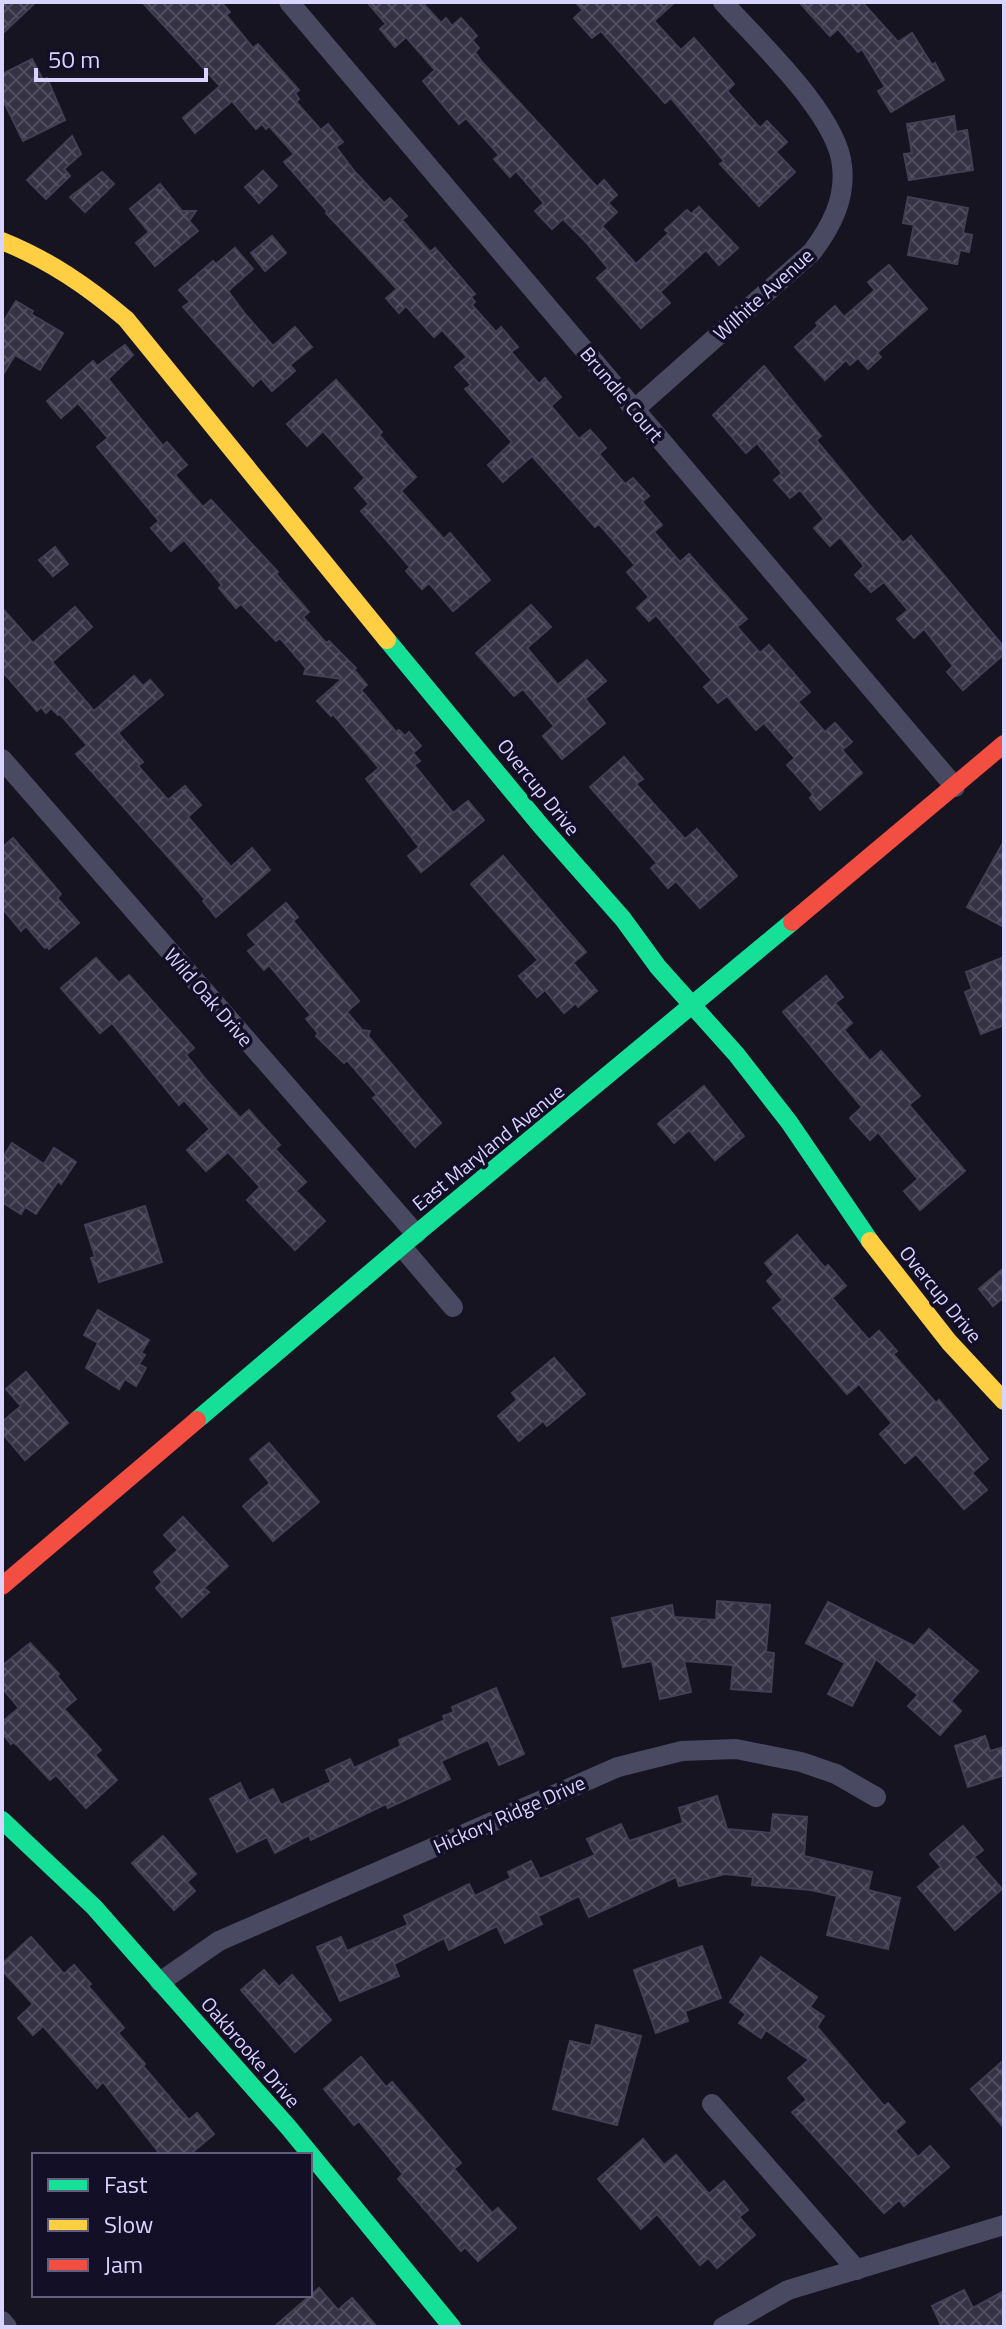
<svg xmlns="http://www.w3.org/2000/svg" width="1006" height="2329" font-family="'Titillium Web',sans-serif">
<defs>
<pattern id="building-cross-hatch" width="8" height="8" patternUnits="userSpaceOnUse" patternTransform="scale(2)"><rect width="8" height="8" fill="#343243"/><path d="M0 0l8 8M0 8l8-8" fill="none" stroke="#514f5f"/></pattern>
</defs>
<rect width="100%" height="100%" fill="#161421"/>
<g fill="url(#building-cross-hatch)" stroke="#433f54" stroke-width="2">
<path d="M2,2H36L2,34Z"/>
<path d="M142,2H221L230,12L226,15L253,48L258,44L299,90L295,93L299,99L296,102L321,130L328,124L343,142L336,147L355,172L384,203L390,198L407,216L402,220L430,252L435,248L475,294L471,297L475,302L472,305L496,332L501,327L518,347L511,352L539,384L545,378L561,397L551,406L579,439L590,430L606,448L599,454L625,484L633,478L649,496L642,502L662,525L654,532L680,562L689,554L747,619L737,627L760,653L769,645L810,692L798,702L825,732L835,723L852,742L842,750L862,773L820,810L810,798L813,794L787,765L795,758L764,723L756,730L727,696L718,703L704,687L712,680L703,670L656,615L649,621L637,608L649,597L627,572L635,565L599,524L595,527L532,456L503,482L488,465L512,442L465,389L471,385L455,367L467,357L442,330L434,337L406,306L399,313L386,298L397,289L326,213L327,211L284,162L294,154L269,126L266,129L262,124L256,129L232,101L195,133L183,118L220,86Z"/>
<path d="M367,2H422L441,23L446,18L452,26L461,18L477,36L472,40L479,48L475,52L482,62L597,187L604,180L617,195L608,203L617,212L602,226L636,264L669,233L665,230L687,210L691,214L699,207L738,248L719,265L706,250L660,292L670,303L641,328L597,278L608,268L585,241L563,219L552,229L535,211L544,203L516,171L510,177L494,159L499,155L466,118L459,124L423,81L435,70L406,37L395,47L380,29L386,24Z"/>
<path d="M575,2H675L654,21L681,50L694,38L734,84L727,91L760,128L767,121L787,142L776,152L795,172L759,206L720,164L724,161L671,98L665,103L601,31L592,38L574,18L583,10Z"/>
<path d="M799,2H862L898,42L912,33L932,65L935,63L944,80L891,112L878,91L885,87L862,49L858,52L838,29L830,36Z"/>
<path d="M32,59L43,80L47,78L65,120L23,141L2,98V74Z"/>
<path d="M954,116L956,132L967,130L973,170L909,180L904,154L912,153L907,124Z"/>
<path d="M72,136L81,154L64,169L70,176L46,199L27,180Z"/>
<path d="M263,171L277,186L259,203L245,187Z"/>
<path d="M102,172L114,184L85,212L70,197Z"/>
<path d="M160,184L182,211H196L189,221L198,231L155,266L136,243L149,232L130,209Z"/>
<path d="M908,197L968,208L963,233L972,235L969,252L960,250L957,264L908,255L914,225L903,223Z"/>
<path d="M272,236L286,253L265,271L251,253Z"/>
<path d="M235,248L253,269L228,291L245,314L273,346L295,327L312,347L290,365L295,371L272,391L261,378L253,386L183,307L190,302L179,290L213,261L216,264Z"/>
<path d="M889,265L927,309L877,353L881,357L868,369L858,358L850,365L846,360L825,380L795,347L818,326L816,323L835,306L844,317L875,290L868,282Z"/>
<path d="M16,301L33,311L31,314L63,333L40,370L15,355L2,376V324Z"/>
<path d="M125,345L133,355L108,379L163,446L167,442L187,465L175,475L203,507L211,500L278,572L276,574L309,612L303,617L326,643L329,641L356,668L354,670L367,685L361,690L396,732L399,730L405,736L409,732L421,746L413,753L420,761L414,765L453,813L468,801L484,820L421,872L408,856L419,847L366,779L379,768L333,714L331,716L317,701L342,679L304,674L306,668L280,638L276,641L241,604L236,608L219,588L222,585L184,540L171,551L151,528L159,521L97,447L108,438L78,403L61,418L47,401L93,361L97,366Z"/>
<path d="M764,366L821,436L816,440L873,509L903,543L911,536L1004,647V654L963,690L947,672L953,666L924,629L914,638L897,619L908,610L884,582L871,592L855,575L864,566L840,537L830,546L814,528L824,519L800,490L790,498L774,480L782,473L757,443L746,453L713,415Z"/>
<path d="M336,380L382,432L379,435L416,477L401,491L444,539L450,533L490,580L453,611L429,583L422,589L406,571L410,567L361,511L369,504L355,488L365,478L323,431L307,446L287,424Z"/>
<path d="M55,547L68,564L53,576L39,560Z"/>
<path d="M531,605L551,627L527,648L558,685L587,660L606,681L585,699L605,723L562,759L543,736L554,726L523,689L514,696L476,653Z"/>
<path d="M75,607L92,627L52,662L94,711L134,676L143,686L150,680L163,695L118,733L143,762L138,766L168,800L185,786L201,805L188,817L231,867L252,848L270,870L216,917L203,901L205,899L179,869L76,754L87,745L60,714L58,715L51,708L46,713L41,707L37,711L2,671V608L33,643Z"/>
<path d="M624,757L643,779L636,784L685,839L697,829L737,876L700,908L676,881L668,888L651,868L657,863L590,787Z"/>
<path d="M13,838L61,894L57,898L79,923L49,949L47,946L45,948L26,926L21,931L2,908V848Z"/>
<path d="M1004,841V927L967,907Z"/>
<path d="M503,856L586,952L573,963L597,991L578,1007L576,1003L564,1013L545,990L537,997L519,976L538,960L471,884Z"/>
<path d="M286,903L298,917L293,921L359,1001L347,1012L362,1030L370,1031L368,1036L441,1123L415,1147L373,1098L377,1095L347,1060L344,1063L316,1036L318,1033L306,1019L311,1015L269,965L264,970L248,951L256,945L248,935Z"/>
<path d="M1004,957V1025L981,1034L965,992L972,989L966,972Z"/>
<path d="M96,958L119,983L129,975L194,1048L186,1055L207,1081L240,1118L249,1110L280,1145L275,1149L306,1182L296,1191L325,1221L295,1250L247,1200L260,1187L228,1152L206,1171L187,1150L210,1129L184,1100L179,1105L112,1023L100,1033L61,988Z"/>
<path d="M826,976L843,997L835,1003L852,1023L844,1030L870,1061L881,1051L920,1096L909,1105L965,1171L920,1210L904,1191L918,1179L878,1132L870,1140L850,1118L862,1107L783,1012Z"/>
<path d="M704,1086L744,1136L715,1160L689,1130L674,1143L658,1124Z"/>
<path d="M12,1143L44,1164L54,1148L76,1162L61,1184L58,1181L36,1214L25,1207L21,1214L2,1202V1159Z"/>
<path d="M145,1206L162,1262L99,1282L91,1258L95,1257L85,1225Z"/>
<path d="M797,1235L825,1268L828,1265L846,1286L832,1298L869,1340L879,1331L897,1351L893,1354L936,1403L939,1400L988,1459L972,1473L987,1490L964,1509L916,1454L905,1463L880,1434L892,1423L859,1384L847,1394L773,1308L783,1300L767,1281L774,1274L765,1263Z"/>
<path d="M1004,1268V1297L993,1306L979,1289Z"/>
<path d="M98,1310L149,1340L141,1353L145,1355L139,1364L146,1368L136,1386L125,1379L119,1389L86,1368L98,1343L84,1335Z"/>
<path d="M554,1358L585,1394L547,1426L543,1421L519,1441L498,1416L517,1400L512,1393Z"/>
<path d="M26,1372L68,1423L25,1460L2,1433V1422L21,1406L6,1389Z"/>
<path d="M269,1443L319,1502L273,1541L243,1506L270,1483L250,1459Z"/>
<path d="M183,1517L228,1566L204,1588L209,1592L182,1617L156,1588L162,1582L154,1572L178,1550L164,1535Z"/>
<path d="M717,1601L770,1605L766,1652L774,1653L771,1692L731,1689L733,1665L684,1661L691,1692L660,1699L652,1661L623,1667L612,1618L672,1605L674,1617L716,1620Z"/>
<path d="M828,1602L914,1646L929,1629L978,1671L951,1701L961,1711L940,1735L908,1706L918,1695L876,1659L852,1706L828,1694L845,1663L806,1643Z"/>
<path d="M30,1643L59,1674L57,1676L76,1699L64,1709L101,1750L95,1755L117,1780L86,1808L56,1775L50,1780L18,1746L13,1742L11,1744L2,1733V1722L19,1708L2,1688V1666Z"/>
<path d="M496,1688L524,1754L499,1765L488,1740L441,1761L450,1779L388,1808L386,1804L311,1840L309,1835L275,1853L267,1837L237,1852L210,1799L240,1783L249,1801L273,1789L281,1805L331,1782L326,1770L350,1759L354,1768L401,1746L399,1740L445,1720L443,1716L454,1712L452,1707Z"/>
<path d="M985,1736L990,1751L1004,1747V1775L968,1787L955,1746Z"/>
<path d="M717,1796L727,1829L771,1833L773,1814L807,1817L804,1856L872,1872L868,1890L900,1898L888,1949L827,1935L837,1896L811,1890L752,1885L753,1877L725,1874L679,1886L676,1877L589,1917L579,1896L538,1916L542,1924L505,1943L497,1926L449,1950L444,1938L394,1964L399,1976L340,2001L317,1947L341,1937L347,1951L408,1925L404,1916L469,1884L475,1896L511,1878L508,1872L531,1861L540,1879L595,1855L587,1839L621,1824L629,1841L683,1823L679,1808Z"/>
<path d="M963,1826L983,1850L974,1857L1002,1889L955,1930L918,1887L941,1867L930,1854Z"/>
<path d="M163,1836L196,1874L187,1882L195,1891L174,1910L132,1863Z"/>
<path d="M31,1937L64,1974L74,1965L91,1984L88,1986L124,2028L118,2033L145,2064L143,2066L189,2120L197,2113L214,2134L189,2155H161L103,2082L97,2088L43,2026L33,2035L18,2018L33,2004L2,1970V1964Z"/>
<path d="M702,1946L721,1998L685,2011L688,2021L656,2033L634,1970Z"/>
<path d="M761,1957L817,1997L810,2007L824,2016L817,2027L884,2106L888,2103L905,2122L895,2131L918,2157L930,2146L949,2167L904,2206L899,2200L884,2213L792,2112L807,2100L788,2078L809,2060L766,2030L761,2038L739,2023L746,2014L730,2002Z"/>
<path d="M264,1970L279,1987L292,1975L331,2020L295,2052L241,1990Z"/>
<path d="M596,2025L641,2036L617,2125L553,2109L570,2041L591,2046Z"/>
<path d="M361,2057L386,2087L392,2082L461,2163L454,2169L492,2213L498,2208L516,2228L478,2261L465,2247L461,2251L398,2179L403,2174L359,2121L354,2125L324,2089Z"/>
<path d="M1004,2060V2128L971,2089Z"/>
<path d="M643,2139L664,2165L676,2155L709,2194L724,2181L748,2210L739,2217L755,2235L717,2268L708,2258L700,2265L657,2214L641,2229L598,2179Z"/>
<path d="M319,2288L338,2310L352,2298L377,2327H274Z"/>
<path d="M964,2290L973,2308L1004,2291V2327H937L941,2325L932,2306Z"/>
</g>
<g fill="none" stroke-linecap="round" stroke-linejoin="round">
<g stroke="#4a4962" stroke-width="20">
<path d="M289,2L955,787"/>
<path d="M635,409L812,252C831,227 846,199 842,166C838,115 757,40 723,2"/>
<path d="M2,759L416,1234"/>
<path d="M402,1247L453,1307"/>
<path d="M160,1982L219,1941L618,1767L682,1751L736,1749L801,1762L836,1774L876,1797"/>
<path d="M712,2104L857,2270"/>
<path d="M2,2321L7,2327"/>
<path d="M723,2327L788,2290L1004,2225"/>
</g>
<g stroke="#16e098" stroke-width="18">
<path d="M387,640L541,826L623,919L658,967L736,1054L789,1122L870,1241"/>
<path d="M197,1420L416,1234L792,922"/>
<path d="M2,1820L94,1907L289,2128L452,2327"/>
</g>
<g stroke="#ffcf43" stroke-width="18">
<path d="M2,241C49,260 87,286 126,319L387,640"/>
<path d="M870,1241L949,1342L1004,1401"/>
</g>
<g stroke="#f24e42" stroke-width="18">
<path d="M792,922L1004,744"/>
<path d="M2,1586L197,1420"/>
</g>
</g>
<g text-anchor="middle" dominant-baseline="central" stroke-width="7" stroke-linejoin="round" paint-order="stroke">
<g font-size="20" fill="#d9d4ff" stroke="#130f26">
<text transform="translate(763 294) rotate(-42)">Wilhite Avenue</text>
<text transform="translate(622 394) rotate(50)">Brundle Court</text>
<text transform="translate(539 787) rotate(51)">Overcup Drive</text>
<text transform="translate(209 997) rotate(49)">Wild Oak Drive</text>
<text transform="translate(488 1147) rotate(-39)">East Maryland Avenue</text>
<text transform="translate(941 1294) rotate(51)">Overcup Drive</text>
<text transform="translate(509 1814) rotate(-24)">Hickory Ridge Drive</text>
<text transform="translate(251 2052) rotate(49)">Oakbrooke Drive</text>
</g>
</g>
<rect width="1006" height="2329" fill="none" stroke="#d9d4ff" stroke-width="8"/>
<rect x="32" y="2153" width="280" height="144" fill="#130f26" stroke="#625e7d" stroke-width="2"/>
<rect x="48" y="2179" width="40" height="12" fill="#16e098" stroke="#625e7d" stroke-width="2"/>
<text x="104" y="2193" font-size="24" fill="#d9d4ff">Fast</text>
<rect x="48" y="2219" width="40" height="12" fill="#ffcf43" stroke="#625e7d" stroke-width="2"/>
<text x="104" y="2233" font-size="24" fill="#d9d4ff">Slow</text>
<rect x="48" y="2259" width="40" height="12" fill="#f24e42" stroke="#625e7d" stroke-width="2"/>
<text x="104" y="2273" font-size="24" fill="#d9d4ff">Jam</text>
<path d="M36 68v12h170v-12" fill="none" stroke="#d9d4ff" stroke-width="4"/>
<text x="48" y="68" font-size="24" fill="#d9d4ff" stroke="#130f26" stroke-width="6" paint-order="stroke">50 m</text>
</svg>
